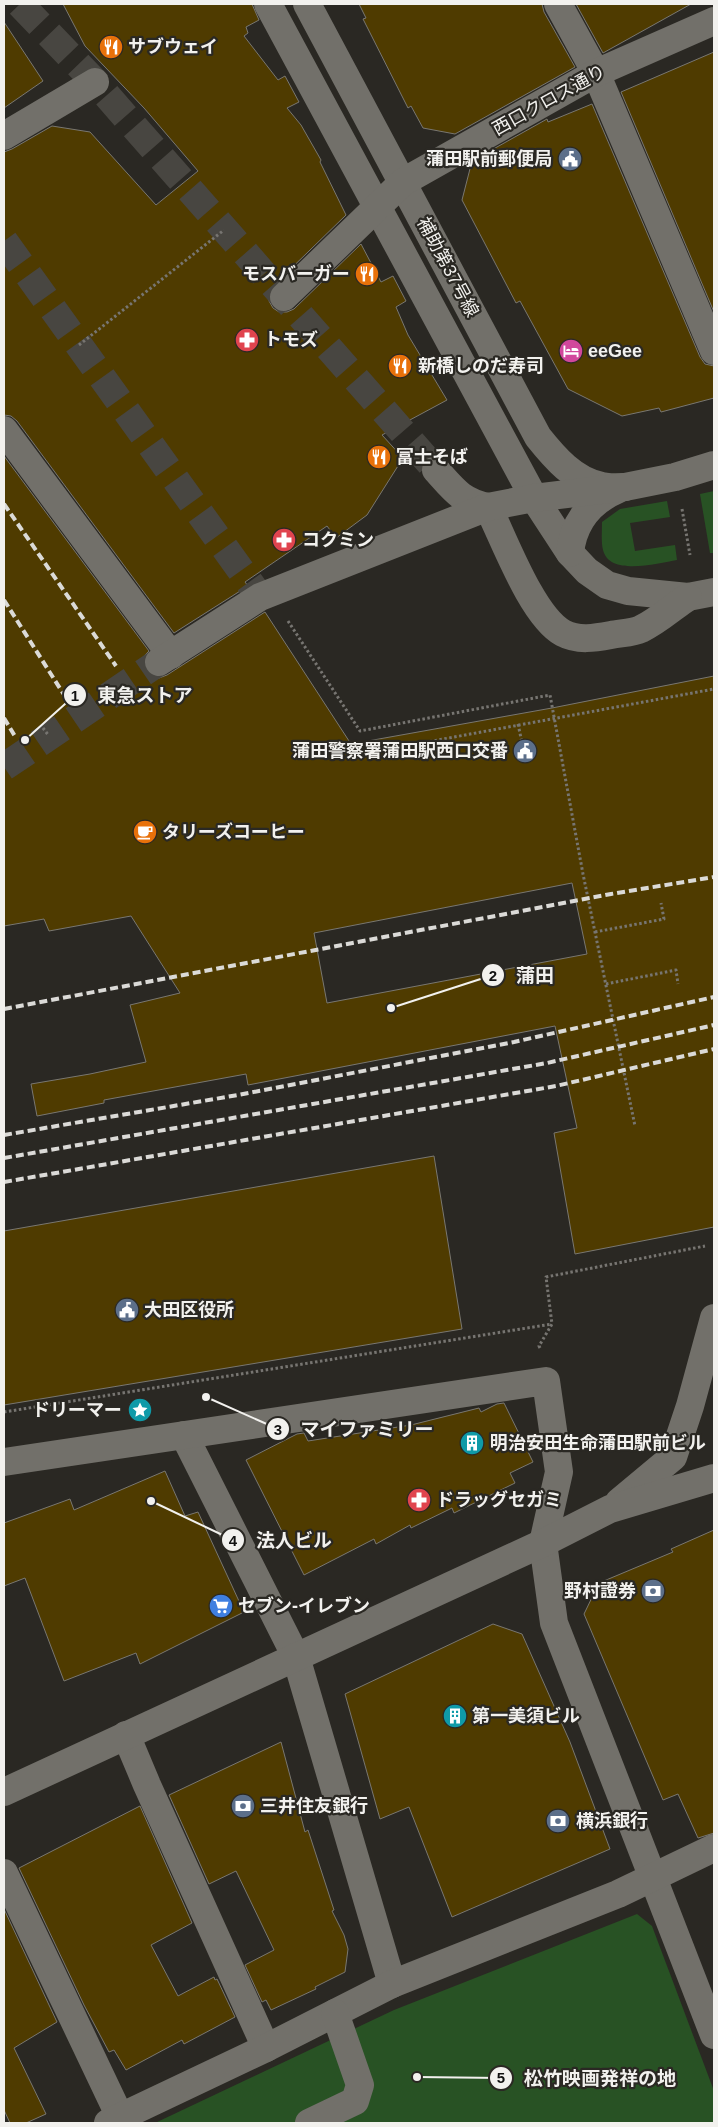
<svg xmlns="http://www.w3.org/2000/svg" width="718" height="2127" font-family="Helvetica,'Noto Sans JP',sans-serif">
<rect width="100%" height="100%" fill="#2a2823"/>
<g fill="#285224">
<path d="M714,491V553H710L700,494Z"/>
<path d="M667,501L670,517L630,523L635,551L675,545L677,560C658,563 610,577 603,550C601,542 602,531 602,522L620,509Z"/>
<path d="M637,1914L652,1926L714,2091V2123H155L394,2010Z"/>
</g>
<g fill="#4f3b00" stroke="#797771" fill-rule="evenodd">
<path d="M63,4H252L259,20L246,27L248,33L244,36L278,80L285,76L299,102L287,108L301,125L321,160L320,162L346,215L273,286L269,293V301L273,308L279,312H287L294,309L361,244L381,282L393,276L406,301L396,307L408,335L447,400L382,435L403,458L367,515L336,538L327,526L245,582L248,586L174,633L17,421L11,416L4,415V152L12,149L52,126L90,132L156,205L198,171L144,108L85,46Z"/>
<path d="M359,4H542L544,12L575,67L455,134L423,128L411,106L408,108L363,19L366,18Z"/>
<path d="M576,4H691L603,53Z"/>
<path d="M4,22L43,81L4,108Z"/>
<path d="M714,52V312L621,92Z"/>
<path d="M592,104L700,357L705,364L714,366V398L661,412L659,408L622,416L568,389L520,301L516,303L462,200L472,161L547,119L548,122Z"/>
<path d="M4,456L149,651L145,655L143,663L146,670L151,676L159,678L167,675L265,612L351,744L552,708L714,676V1227L575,1254L554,1133L577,1128L555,1026L248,1085L246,1074L104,1100V1103L37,1116L31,1084L90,1074L146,1062L130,1005L180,993L131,916L49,931L44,919L4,926ZM572,883L587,954L327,1003L314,933Z"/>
<path d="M434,1156L462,1329L4,1405V1231Z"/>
<path d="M504,1403L533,1462L510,1473L515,1483L454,1513L452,1508L411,1528L410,1525L376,1544L374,1539L304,1575L246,1460L297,1434L304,1433L308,1441L411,1425L479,1408L481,1412L497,1404Z"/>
<path d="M165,1471L185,1516L198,1512L244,1612L140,1664L136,1653L64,1681L25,1578L4,1586V1523L70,1499L74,1510Z"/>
<path d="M714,1530V1833L698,1838L678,1794L663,1800L584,1614L599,1583L673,1552L671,1549Z"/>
<path d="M493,1624L522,1634L570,1742L610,1849L452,1917L409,1807L380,1819L345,1694Z"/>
<path d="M281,1742L305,1832L308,1830L334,1910L332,1911L344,1935L348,1949L345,1972L315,1987L316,1989L271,2010L266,2000L262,2002L245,1965L274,1950L236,1871L209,1884L169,1795Z"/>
<path d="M140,1806L192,1923L151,1945L178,1996L214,1977L215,1980L217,1979L235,2017L184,2044L182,2040L126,2070L114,2050L109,2052L84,2005L19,1868Z"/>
<path d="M4,1909L57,2022L14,2048L46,2114L26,2123H10L4,2110Z"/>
</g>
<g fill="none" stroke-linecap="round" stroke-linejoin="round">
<g stroke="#484641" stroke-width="28" stroke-dasharray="28 14" stroke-linecap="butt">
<path d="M20,4L95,82L436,470"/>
<path d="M4,241L260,597"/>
<path d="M4,767L159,662"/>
</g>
<g stroke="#777571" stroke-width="3" stroke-dasharray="2.5 2.5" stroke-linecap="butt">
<path d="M79,345L224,230"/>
<path d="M682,509L690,555"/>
<path d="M288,621L360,731L550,695L583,874L635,1126"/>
<path d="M518,724L524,752"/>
<path d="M43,728L49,736"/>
<path d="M346,757L714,689"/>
<path d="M595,932L664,919L661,903"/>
<path d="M606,984L676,970L678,984"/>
<path d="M540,1348L539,1346L552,1324L546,1277L705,1246"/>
<path d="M4,1412L552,1324"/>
</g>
<g stroke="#72706a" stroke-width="28">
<path d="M268,4L534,498L570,553L587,571L607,585L628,591L688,597L714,592"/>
<path d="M307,4L538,437C554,457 574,481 602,486C609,488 618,487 625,487"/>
<path d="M558,4L596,73L714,351"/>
<path d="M4,136L95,82"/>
<path d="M284,297L403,182L596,73L714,21"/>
<path d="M4,430L171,655"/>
<path d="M436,470C454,490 461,501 488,507C504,539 532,616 563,633C578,641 595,638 611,635C621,633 633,633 641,629C658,621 673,607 688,597"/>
<path d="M570,553C573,524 589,502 617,490"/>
<path d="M159,662L260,597L488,507L534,498L625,487L675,477L714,465"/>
<path d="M184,1435L296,1657L392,1984"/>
<path d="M4,1462L546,1381L559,1472L543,1543L554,1623L714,2035"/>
<path d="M619,1502L673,1457L690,1406L714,1318"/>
<path d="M126,1735L147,1785L266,2048"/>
<path d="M4,1792L543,1543L610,1509L714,1478"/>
<path d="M4,1873L120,2117"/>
<path d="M108,2123L266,2048L392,1984L618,1894L714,1848"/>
<path d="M309,2123L355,2101L360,2085L335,2013"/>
</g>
<g stroke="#dbdad7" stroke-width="4" stroke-dasharray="8 4" stroke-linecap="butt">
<path d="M4,504L116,666"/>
<path d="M4,600L68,701"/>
<path d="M4,718L16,738"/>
<path d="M4,1009L611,894L714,877"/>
<path d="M4,1135L238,1095L514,1042L714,997"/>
<path d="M4,1158L547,1063L714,1025"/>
<path d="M4,1182L556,1086L714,1049"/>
</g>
</g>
<defs>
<g id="restaurant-disc" transform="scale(1.25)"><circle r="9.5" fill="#e8710a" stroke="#2a2823"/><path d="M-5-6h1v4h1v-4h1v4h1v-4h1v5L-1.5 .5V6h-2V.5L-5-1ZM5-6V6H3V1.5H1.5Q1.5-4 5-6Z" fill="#fff"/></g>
<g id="civic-disc" transform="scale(1.25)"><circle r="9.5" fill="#5c6f8a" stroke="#2a2823"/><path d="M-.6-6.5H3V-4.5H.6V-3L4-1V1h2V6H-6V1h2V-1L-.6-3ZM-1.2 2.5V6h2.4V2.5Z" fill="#fff"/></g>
<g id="pharmacy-disc" transform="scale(1.25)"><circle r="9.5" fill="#e0444e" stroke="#2a2823"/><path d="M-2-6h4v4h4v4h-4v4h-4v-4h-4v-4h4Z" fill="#fff"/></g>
<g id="hotel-disc" transform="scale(1.25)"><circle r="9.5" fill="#d1479c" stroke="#2a2823"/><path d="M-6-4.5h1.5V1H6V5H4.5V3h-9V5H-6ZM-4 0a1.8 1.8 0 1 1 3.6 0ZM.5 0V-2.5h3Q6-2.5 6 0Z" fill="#fff"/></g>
<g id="cafe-disc" transform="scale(1.25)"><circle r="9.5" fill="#e8710a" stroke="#2a2823"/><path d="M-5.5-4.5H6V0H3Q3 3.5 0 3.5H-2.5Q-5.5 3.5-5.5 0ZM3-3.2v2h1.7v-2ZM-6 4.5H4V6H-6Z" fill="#fff"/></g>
<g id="sight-disc" transform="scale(1.25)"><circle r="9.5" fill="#0f9aa8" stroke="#2a2823"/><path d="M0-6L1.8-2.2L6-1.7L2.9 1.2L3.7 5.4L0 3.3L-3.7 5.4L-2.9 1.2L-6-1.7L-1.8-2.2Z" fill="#fff"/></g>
<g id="building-disc" transform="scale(1.25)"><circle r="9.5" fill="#0f9aa8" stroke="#2a2823"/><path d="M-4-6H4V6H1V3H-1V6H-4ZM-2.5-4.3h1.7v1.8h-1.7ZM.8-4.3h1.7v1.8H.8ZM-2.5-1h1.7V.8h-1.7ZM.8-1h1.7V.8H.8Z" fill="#fff"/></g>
<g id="bank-disc" transform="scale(1.25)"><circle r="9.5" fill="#5c6f8a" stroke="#2a2823"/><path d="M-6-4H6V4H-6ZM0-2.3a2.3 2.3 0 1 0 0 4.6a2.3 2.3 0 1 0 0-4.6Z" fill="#fff"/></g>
<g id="supermarket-disc" transform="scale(1.25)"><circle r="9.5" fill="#3f7fe0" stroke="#2a2823"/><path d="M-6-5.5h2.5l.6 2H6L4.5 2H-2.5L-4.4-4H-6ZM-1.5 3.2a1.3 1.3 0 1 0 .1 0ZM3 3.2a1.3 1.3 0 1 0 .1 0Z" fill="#fff"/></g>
</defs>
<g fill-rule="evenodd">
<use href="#restaurant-disc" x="111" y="47"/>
<use href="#civic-disc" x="570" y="159"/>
<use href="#restaurant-disc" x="367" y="274"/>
<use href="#pharmacy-disc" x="247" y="340"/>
<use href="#hotel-disc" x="571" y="351"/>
<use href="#restaurant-disc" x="400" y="366"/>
<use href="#restaurant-disc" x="379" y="457"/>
<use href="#pharmacy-disc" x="284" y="540"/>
<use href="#civic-disc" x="525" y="751"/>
<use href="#cafe-disc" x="145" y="832"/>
<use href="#civic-disc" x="127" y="1310"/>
<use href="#sight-disc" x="140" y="1410"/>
<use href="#building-disc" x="472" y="1443"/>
<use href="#pharmacy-disc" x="419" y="1500"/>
<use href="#bank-disc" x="653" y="1591"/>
<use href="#supermarket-disc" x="221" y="1606"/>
<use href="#building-disc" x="455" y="1716"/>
<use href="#bank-disc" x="243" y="1806"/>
<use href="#bank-disc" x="558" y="1821"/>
</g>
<g text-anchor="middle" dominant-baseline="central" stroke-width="4.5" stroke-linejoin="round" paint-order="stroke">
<g font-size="18" font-weight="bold" fill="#f2f1ee" stroke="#2a2823" text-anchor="start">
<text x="128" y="47">サブウェイ</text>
<text x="552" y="159" text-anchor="end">蒲田駅前郵便局</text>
<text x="350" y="274" text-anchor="end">モスバーガー</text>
<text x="264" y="340">トモズ</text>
<text x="588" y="351">eeGee</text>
<text x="418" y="366">新橋しのだ寿司</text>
<text x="396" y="457">富士そば</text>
<text x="302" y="540">コクミン</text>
<text x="508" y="751" text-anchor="end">蒲田警察署蒲田駅西口交番</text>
<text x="162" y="832">タリーズコーヒー</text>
<text x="144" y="1310">大田区役所</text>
<text x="122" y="1410" text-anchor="end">ドリーマー</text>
<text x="490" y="1443">明治安田生命蒲田駅前ビル</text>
<text x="436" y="1500">ドラッグセガミ</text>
<text x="636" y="1591" text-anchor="end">野村證券</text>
<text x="238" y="1606">セブン-イレブン</text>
<text x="472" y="1716">第一美須ビル</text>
<text x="260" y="1806">三井住友銀行</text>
<text x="576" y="1821">横浜銀行</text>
</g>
<g font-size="18" fill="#f2f1ee" stroke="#2a2823">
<text transform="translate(549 100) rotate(-29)">西口クロス通り</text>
<text transform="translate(448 267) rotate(62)">補助第37号線</text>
</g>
</g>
<path fill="none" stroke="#f2f1ee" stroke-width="2" d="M25 740L75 695M391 1008L493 975M206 1397L278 1429M151 1501L233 1540M417 2077L501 2078"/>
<g fill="#f2f1ee" stroke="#2a2823" stroke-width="2">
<circle cx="25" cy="740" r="5"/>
<circle cx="391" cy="1008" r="5"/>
<circle cx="206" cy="1397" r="5"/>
<circle cx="151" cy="1501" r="5"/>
<circle cx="417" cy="2077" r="5"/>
<circle cx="75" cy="695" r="12"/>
<circle cx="493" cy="975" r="12"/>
<circle cx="278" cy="1429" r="12"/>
<circle cx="233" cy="1540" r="12"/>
<circle cx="501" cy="2078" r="12"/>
</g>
<g font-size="15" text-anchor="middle" font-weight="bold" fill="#111">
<text x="75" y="701">1</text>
<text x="493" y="981">2</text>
<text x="278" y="1435">3</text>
<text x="233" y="1546">4</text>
<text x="501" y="2083">5</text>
</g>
<g font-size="19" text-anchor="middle" font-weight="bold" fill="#f2f1ee" stroke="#2a2823" stroke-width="4.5" stroke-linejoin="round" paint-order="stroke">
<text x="145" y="702">東急ストア</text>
<text x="535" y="982">蒲田</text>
<text x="367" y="1436">マイファミリー</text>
<text x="294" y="1547">法人ビル</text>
<text x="600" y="2085">松竹映画発祥の地</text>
</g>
<rect width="718" height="2127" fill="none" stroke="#f2f1ee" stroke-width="10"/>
</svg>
